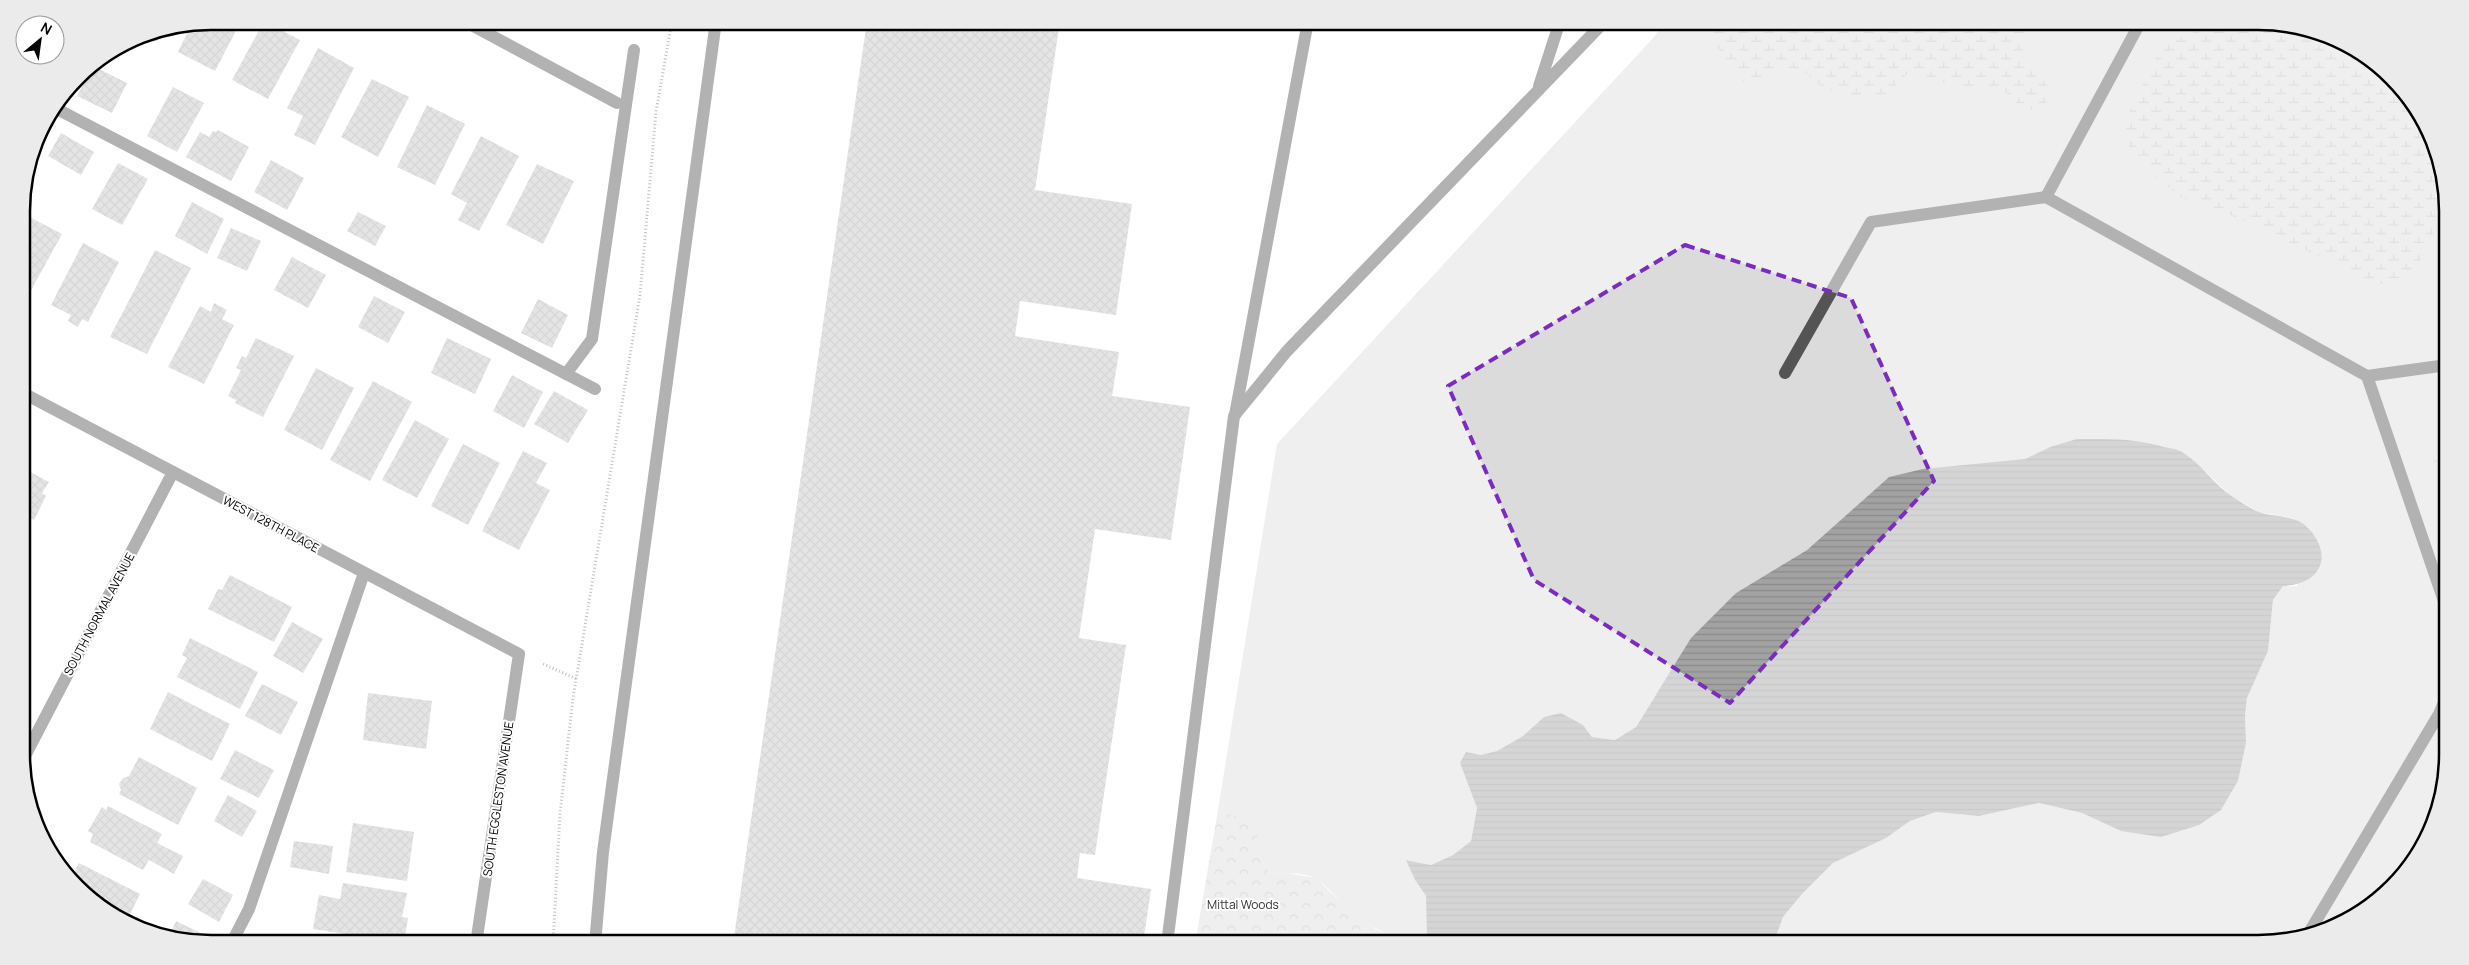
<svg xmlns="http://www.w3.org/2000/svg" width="2469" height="965" font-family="Manrope,sans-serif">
<defs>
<pattern id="forest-crowns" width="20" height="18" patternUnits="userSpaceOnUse" patternTransform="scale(1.25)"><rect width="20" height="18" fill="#dbdbdb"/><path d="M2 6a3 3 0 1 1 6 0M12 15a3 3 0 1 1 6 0" fill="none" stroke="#bababa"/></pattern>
<pattern id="wetland-marsh" width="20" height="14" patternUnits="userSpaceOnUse" patternTransform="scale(1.25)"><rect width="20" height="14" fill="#dbdbdb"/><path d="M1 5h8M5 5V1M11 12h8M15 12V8" fill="none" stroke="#bababa"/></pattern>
<pattern id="water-rules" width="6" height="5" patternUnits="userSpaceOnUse" patternTransform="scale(1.25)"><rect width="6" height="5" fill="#a2a2a2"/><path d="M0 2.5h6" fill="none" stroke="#8a8a8a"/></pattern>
<pattern id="building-cross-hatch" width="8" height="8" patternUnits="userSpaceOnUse" patternTransform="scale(1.25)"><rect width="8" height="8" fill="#c4c4c4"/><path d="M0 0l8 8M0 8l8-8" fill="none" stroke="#a7a7a7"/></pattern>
</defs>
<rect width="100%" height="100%" fill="#fff"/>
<path fill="#dbdbdb" d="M1665,21H2258L2319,31L2373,60L2408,95L2433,138L2446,186L2448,754L2438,815L2409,869L2373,905L2319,934L2270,943H1779L1776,937L1783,917L1802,894L1833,863L1886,838L1910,821L1936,812L1979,816L2039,803L2082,813L2121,831L2221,810L2238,781L2246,743L2245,716L2247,698L2268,651L2273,600L2283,586H2297L2308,527L2292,518L2259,512L2231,496L2205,471L2181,452L2050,447L2025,459L1889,477L1807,550L1736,593L1655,696L1636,727L1615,740L1592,737L1583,725L1544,717L1523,736L1497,751L1460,763L1477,808L1471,841L1453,855L1431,865L1407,860L1415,880L1426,896L1427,944C1406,944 1365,926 1349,911C1339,901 1328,886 1316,879C1305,872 1283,873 1270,874L1256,852L1237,816L1218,810L1277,444L1654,37Z"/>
<path fill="url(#forest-crowns)" d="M1218,810L1237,816L1258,831L1256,852L1270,874L1287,873L1316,878L1352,913L1377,930L1419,944H1195Z"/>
<g fill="url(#wetland-marsh)">
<path d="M1698,21H2031L2021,47L2031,66L2048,86L2047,101L2040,109L2024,110L2003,90L1982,83L1967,88L1907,74L1883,98L1850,95L1822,87L1806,73L1787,70L1771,72L1762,86L1742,81Z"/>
<path d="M2209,21H2258L2319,31L2373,60L2408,95L2433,138L2446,186V207L2417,267L2398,284H2378L2224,212L2181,197L2156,177L2128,145L2122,128L2162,46L2205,27Z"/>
<path d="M2447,409V495C2442,486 2435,473 2434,462C2434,447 2438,421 2447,409Z"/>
</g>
<path fill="url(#water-rules)" d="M2077,439C2109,439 2133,438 2164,447C2169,448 2177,449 2182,452C2202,464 2214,485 2233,497C2241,502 2251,509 2259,512C2276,518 2296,514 2309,529C2334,557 2320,585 2283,586L2273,600L2268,651L2247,698L2245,716L2246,743L2238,781L2221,810L2199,825L2161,837L2121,831L2082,813L2039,803L1979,816L1936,812L1910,821L1886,838L1833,863L1802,894L1783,917L1776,937L1779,943L1427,944L1426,896L1415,880L1406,860L1431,865L1453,855L1471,841L1477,808L1460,763L1466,752L1481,755L1497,751L1523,736L1544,717L1561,713L1583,725L1592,737L1615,740L1636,727L1691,638L1736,593L1807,550L1889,477L1923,469L2025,459L2050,447Z"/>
<g fill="url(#building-cross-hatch)">
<path d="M211,21H241L215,71L178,52L191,25Z"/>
<path d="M264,21L300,40L268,99L232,80Z"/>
<path d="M867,21H1060L1035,190L1132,204L1116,315L1020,301L1015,336L1119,352L1112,396L1190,407L1171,540L1095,529L1079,638L1126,645L1095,855L1080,853L1077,878L1151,889L1143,944H733Z"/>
<path d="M163,31L157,41L145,34H148Z"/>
<path d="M318,48L354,68L315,145L294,135L303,116L287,108Z"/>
<path d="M93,66L127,83L112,113L77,96Z"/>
<path d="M372,79L409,97L378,157L341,137Z"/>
<path d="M173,87L204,103L177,152L147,136Z"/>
<path d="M427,105L465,124L435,185L397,167Z"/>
<path d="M218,130L249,147L231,181L186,157L200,132L209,137L213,131L216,132Z"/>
<path d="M61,133L94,152L81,175L48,156Z"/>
<path d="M481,136L519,156L479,231L458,220L467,203L451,194Z"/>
<path d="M271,160L304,178L287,210L254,192Z"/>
<path d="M118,163L148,179L122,225L92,209Z"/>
<path d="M537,164L574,181L543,244L506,225Z"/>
<path d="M192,202L224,219L207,254L175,236Z"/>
<path d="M358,212L386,226L375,246L347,231Z"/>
<path d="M24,214L62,234L29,294L22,290V219Z"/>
<path d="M231,228L261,241L247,271L217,258Z"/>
<path d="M83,243L119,262L88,322L82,319L78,327L68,321L71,315L51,305Z"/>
<path d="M155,250L191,268L147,354L110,337Z"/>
<path d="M292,257L326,275L308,308L274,290Z"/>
<path d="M374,296L405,312L388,343L358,327Z"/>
<path d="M538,299L568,315L552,348L521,333Z"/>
<path d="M214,303L227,310L222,319L234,325L204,384L168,367L200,306L211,312Z"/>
<path d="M256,338L294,356L263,417L235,403L236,400L228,396L241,370L236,368L242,356L246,358Z"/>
<path d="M447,338L491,359L475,394L431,373Z"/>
<path d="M316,368L354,388L322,450L284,430Z"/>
<path d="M512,375L543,392L524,428L493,411Z"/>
<path d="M373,381L412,402L370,481L330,460Z"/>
<path d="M554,391L588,410L568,443L534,424Z"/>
<path d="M415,420L449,439L417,498L382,480Z"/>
<path d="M463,444L500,463L468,525L431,506Z"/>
<path d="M523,451L547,463L536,483L550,490L519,550L482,531Z"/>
<path d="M23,468L49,482L42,493L46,496L34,520L23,515Z"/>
<path d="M230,575L292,607L274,642L208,609L218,589L222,590Z"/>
<path d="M292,622L323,639L303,673L273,656Z"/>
<path d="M190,638L258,672L240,709L177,677L187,658L182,655Z"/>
<path d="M262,684L298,702L281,735L245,716Z"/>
<path d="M168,692L230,724L212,761L150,729Z"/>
<path d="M368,693L432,701L426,749L363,740Z"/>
<path d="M235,750L274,770L259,798L220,779Z"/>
<path d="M139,757L197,788L178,825L119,794L121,790L119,784L123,778L129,776Z"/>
<path d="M228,795L257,811L242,837L214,821Z"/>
<path d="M108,806L162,834L157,843L183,856L174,874L149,860L143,870L90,842L93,834L88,831L102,807L106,810Z"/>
<path d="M353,823L414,832L407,881L346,872Z"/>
<path d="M294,841L333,846L329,874L290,867Z"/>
<path d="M79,863L140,894L126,922L105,912L70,880Z"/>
<path d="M203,879L233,895L219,922L188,904Z"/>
<path d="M343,883L407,893L402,917L408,918L404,943L313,929L319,895L340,899Z"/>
<path d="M176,921L207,936L204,943L169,937Z"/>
</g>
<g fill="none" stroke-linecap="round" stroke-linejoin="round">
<g stroke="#767676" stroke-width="3" stroke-dasharray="1 2.5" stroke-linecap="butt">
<path d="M543,664L577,679"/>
<path d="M553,944L560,814L573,698L640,295L656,112L672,21"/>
</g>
<g stroke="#545454" stroke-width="12">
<path d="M464,21L617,103"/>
<path d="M1539,86L1560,21"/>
<path d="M55,108L595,389"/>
<path d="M2046,197L2141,21"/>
<path d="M1785,373L1871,222L2046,197L2367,376L2447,610"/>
<path d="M566,374L592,339L634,50"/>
<path d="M2367,376L2447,365"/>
<path d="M23,393L519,654L476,944"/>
<path d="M1235,415L1308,21"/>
<path d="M25,756L173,472"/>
<path d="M2307,936L2439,714L2448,693"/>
<path d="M231,944L249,909L364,573"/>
<path d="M595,944L603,852L716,21"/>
<path d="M1167,944L1234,416L1287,351L1605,21"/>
</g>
</g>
<path d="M0 0H2469V965H0ZM1685,245L1851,298L1934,481L1730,703L1534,580L1448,386Z" fill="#fff" fill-opacity=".55" fill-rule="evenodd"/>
<path fill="none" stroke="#7b2cbf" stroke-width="4" stroke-dasharray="10 6" stroke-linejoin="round" d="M1685,245L1851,298L1934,481L1730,703L1534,580L1448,386Z"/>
<g text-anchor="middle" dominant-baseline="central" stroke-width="4" stroke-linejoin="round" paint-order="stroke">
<g font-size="12" fill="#000" stroke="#fff">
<text transform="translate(271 524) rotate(28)">WEST 128TH PLACE</text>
<text transform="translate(99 614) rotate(-62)">SOUTH NORMAL AVENUE</text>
<text transform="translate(498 799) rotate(-82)">SOUTH EGGLESTON AVENUE</text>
</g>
<g font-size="12" fill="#323232" stroke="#fff">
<text x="1243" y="904">Mittal Woods</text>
</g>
</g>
<path d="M0 0H2469V965H0ZM211 30H2258A181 181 0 0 1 2439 211V754A181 181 0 0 1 2258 935H211A181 181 0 0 1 30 754V211A181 181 0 0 1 211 30Z" fill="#ebebeb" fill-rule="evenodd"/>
<path fill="none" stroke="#000" stroke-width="2.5" d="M211 30H2258A181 181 0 0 1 2439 211V754A181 181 0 0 1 2258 935H211A181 181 0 0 1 30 754V211A181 181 0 0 1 211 30Z"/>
<g transform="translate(40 40) rotate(29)"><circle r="24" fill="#ffffff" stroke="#999999"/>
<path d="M0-4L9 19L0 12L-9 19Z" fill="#000000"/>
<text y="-8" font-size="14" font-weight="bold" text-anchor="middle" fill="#000000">N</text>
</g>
</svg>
